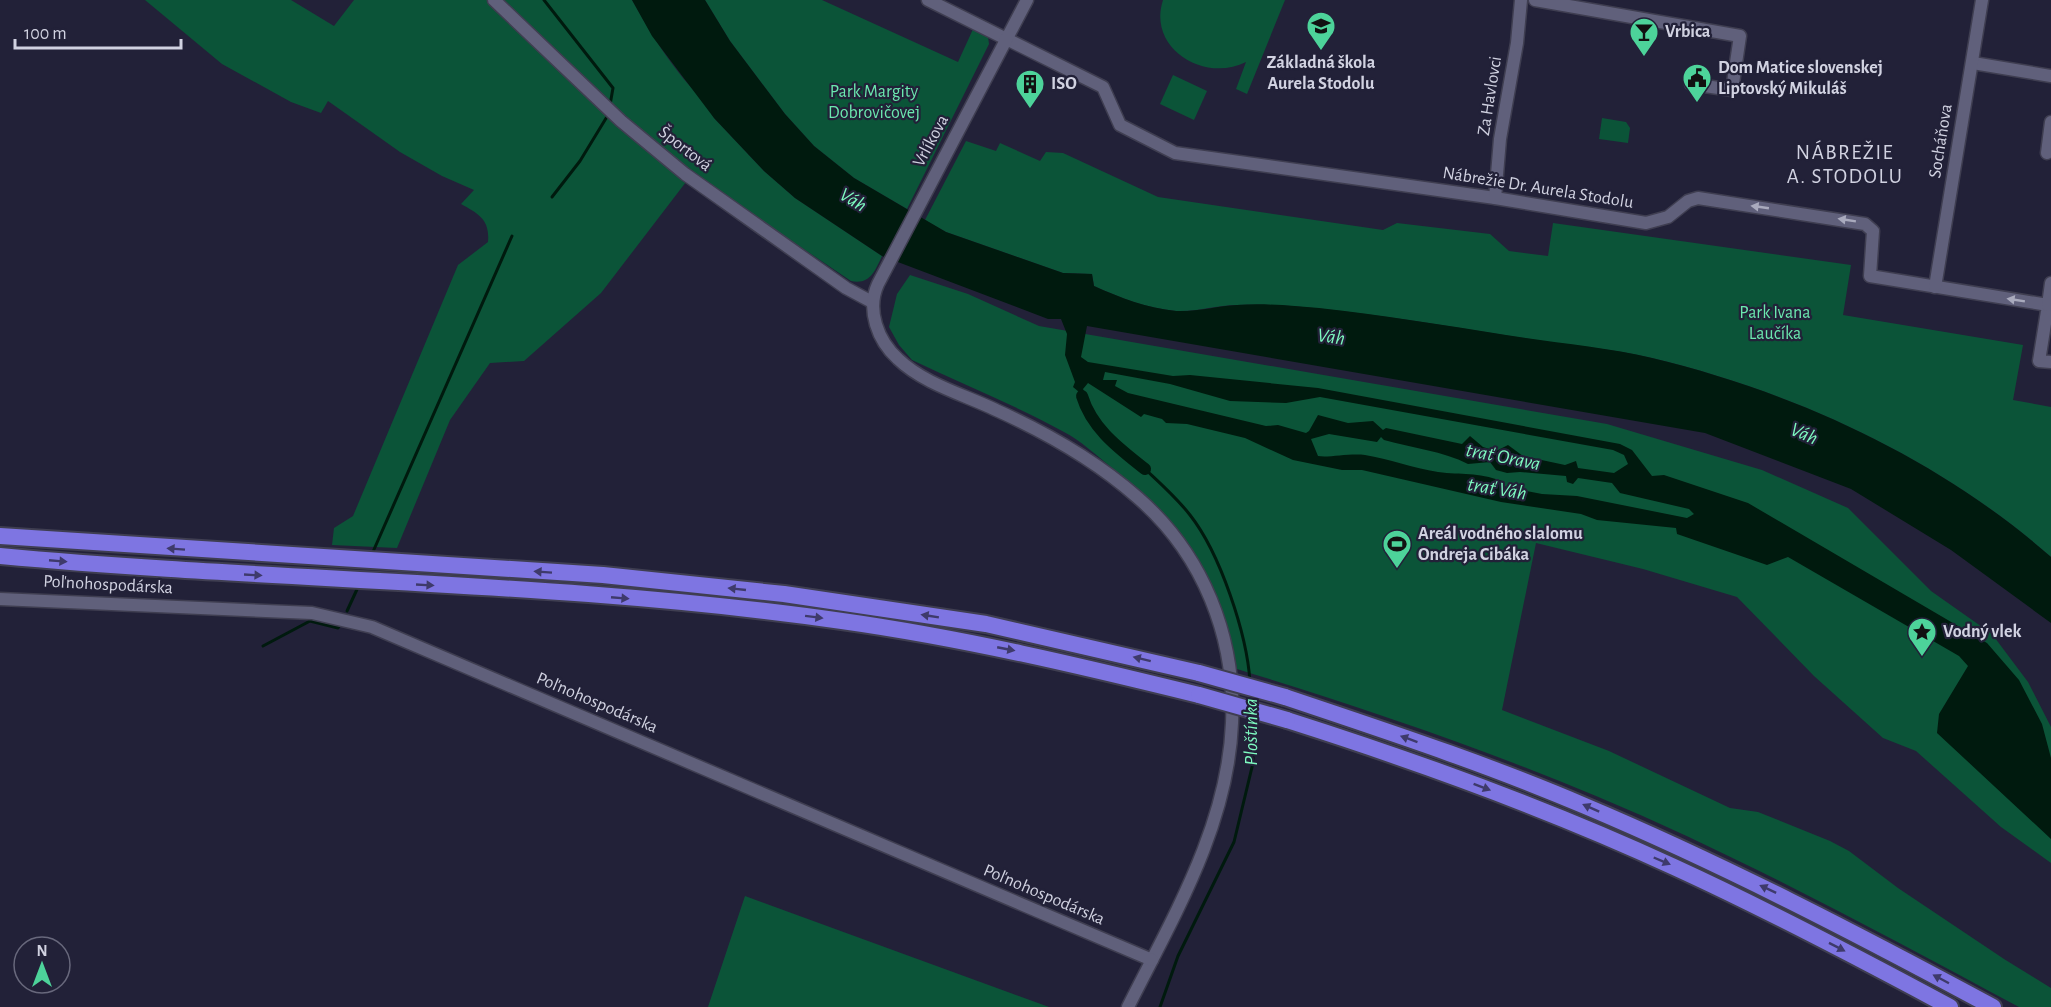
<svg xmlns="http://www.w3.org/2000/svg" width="2051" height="1007" font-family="'Alegreya Sans',sans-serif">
<rect width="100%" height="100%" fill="#222138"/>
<g fill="#0b5438">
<path d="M145,0H291L334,26L354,0H487L686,182L601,293L524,361L490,363L450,420L397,548L332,545L334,528L353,516L458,265L488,242C490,220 479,214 461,204L474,190L442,176L400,152L328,101L321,113L291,102L222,64Z"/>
<path d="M499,0H632C646,25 661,50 679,73C690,88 705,100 714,118L764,171L795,198L882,256C875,271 870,285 851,281L691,173L601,95Z"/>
<path d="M705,0H822L958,62L974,27L988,37L989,44L907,209L854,178L814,146L785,114L730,41Z"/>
<path d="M1163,0H1285L1247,94L1236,89L1246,62C1205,83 1147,49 1163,0Z"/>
<path d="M1173,75L1207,91L1194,120L1160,104Z"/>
<path d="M1602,118L1626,122L1630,128L1628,143L1599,139Z"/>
<path d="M966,141L996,151L1000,143L1040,161L1046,152L1063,153L1158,197L1383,230L1397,223L1490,234L1509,251L1548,256L1553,223L1851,265L1843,315L2023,345L2013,400L2051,407V557C1938,458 1797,393 1652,358C1615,349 1575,346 1536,340C1466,329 1395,317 1324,309C1296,306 1265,304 1237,305C1217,305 1196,312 1176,311C1146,308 1121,298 1094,286L1092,274L1063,273L946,232L925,220Z"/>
<path d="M910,275L968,294L1039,326L1607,424L1762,470L1848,508L1931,591L1992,634L2028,682L2051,727V863L2001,827L1916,751L1883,738L1814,676L1737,597L1643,569L1536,543L1502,710L1609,751L1730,808L1758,812L1830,841L1849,851L1898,888L2004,959L2051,988V1007H2019C1880,933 1742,857 1596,796C1479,747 1358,706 1237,669C1223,580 1181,521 1111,467C1096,455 1081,441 1064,432C1015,405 962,384 912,360L899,345L889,327L897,294Z"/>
<path d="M745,896L1049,1007H708Z"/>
</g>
<path fill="#001a0e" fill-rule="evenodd" d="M632,0H705L730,41L785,114L814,146L854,178L946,232L1063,273L1092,274L1094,286C1121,298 1147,308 1176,311C1196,312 1218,306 1237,305C1265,303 1292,306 1319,308C1382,315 1444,325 1506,335C1554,343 1605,347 1652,358C1797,393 1938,458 2051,557V623L1951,550L1851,489L1705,433L1087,326L1081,357L1088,362L1173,376L1190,375L1318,388L1620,444L1632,450L1652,476L1664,475L1748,503L1987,643L2019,680L2042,724L2051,758V839L1937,733L1939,714L1968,666L1959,656L1788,557L1767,565L1677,534L1676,528L1597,520L1581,514L1501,502L1362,470H1342L1293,460L1245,438L1187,424L1166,423L1162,419L1144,414L1141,417L1088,383L1083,389L1094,412L1084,410L1079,401V392L1073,387L1075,382L1065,355L1067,334L1061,319H1048L882,256L795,198L764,171L714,118L652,36ZM1105,372L1170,384L1230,401L1286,403L1320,397L1613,450L1624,455L1628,464L1614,473L1578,468L1576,461L1565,465L1523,456L1508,445L1496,451L1483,447L1470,436L1462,444L1386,428L1383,430L1373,421L1348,423L1318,415L1309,431L1306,433L1278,425L1266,426L1128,393L1115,386L1117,380H1103ZM1329,434L1377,442L1381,437L1384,440C1412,448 1443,451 1468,464L1490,462L1496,470L1507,473L1520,472L1566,476L1567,482L1573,484L1578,478L1612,483L1620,493L1689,509L1694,514L1687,518L1577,496L1542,494L1502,486V481C1477,472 1462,475 1438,472C1413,468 1389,459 1365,455C1350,453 1328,458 1318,456L1311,439Z"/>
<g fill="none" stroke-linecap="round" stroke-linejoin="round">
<g stroke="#001a0e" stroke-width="3">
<path d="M544,0L613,88L610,105"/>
<path d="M552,197L580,161L608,115"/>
<path d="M1145,469C1161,484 1177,498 1190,515C1220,553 1247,634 1250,682"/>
<path d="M372,554L512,236"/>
<path d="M347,611L359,585"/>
<path d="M263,646L310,621L338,628L340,625"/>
<path d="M1160,1007L1178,956L1234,842L1253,763V716"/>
</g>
<path stroke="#001a0e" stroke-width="12" d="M1082,396C1092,429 1120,449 1145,469"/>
<g stroke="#3f3e51" stroke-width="15">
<g id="minor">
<path d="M494,0L621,121L685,174L846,288L872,302"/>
<path d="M928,0L1103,87L1120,125L1175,153L1495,198L1646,223L1668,217L1688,201L1698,198L1865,224L1873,231L1870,276L2048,305L2039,361L2051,362"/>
<path d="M1027,0L878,284C866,310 878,341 898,359C924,384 965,395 996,410C1047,433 1095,460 1137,497C1203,554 1236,637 1232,723C1228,826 1173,917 1128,1007"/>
<path d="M1535,0L1740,36L1732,90L1691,84"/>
<path d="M1973,63L2051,76"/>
<path d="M2047,153L2051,122"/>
<path d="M1495,198L1500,139L1517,43L1521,0"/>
<path d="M1935,287L1982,0"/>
<path d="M2048,305L2051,283"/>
<path d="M0,599L312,613L372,627L1152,960"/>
</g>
</g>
<g stroke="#3f3e51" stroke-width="20">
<g id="highway">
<path d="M0,536L603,575L784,594L986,624L1199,673"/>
<path d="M0,556C280,582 563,581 842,621C963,638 1081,666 1199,695"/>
<path d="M1285,697C1386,731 1487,764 1585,806C1725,865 1859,935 1993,1007"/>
<path d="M1287,720C1419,762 1549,809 1674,867C1768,910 1859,958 1950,1007"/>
</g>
</g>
<use href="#minor" stroke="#60607b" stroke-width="12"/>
<use href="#highway" stroke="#7e75e2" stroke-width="16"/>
<g stroke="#3f3e51" stroke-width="20" stroke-linecap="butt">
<g id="highway-bridge">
<path d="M1199,673L1285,697"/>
<path d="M1199,695L1287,720"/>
</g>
</g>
<use href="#highway-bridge" stroke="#7e75e2" stroke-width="16"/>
</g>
<defs><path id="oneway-solid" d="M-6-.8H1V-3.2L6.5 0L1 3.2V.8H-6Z" transform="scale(1.5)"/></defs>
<g fill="#a9aabd">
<use href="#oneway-solid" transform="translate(1760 207) rotate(-172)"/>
<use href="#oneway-solid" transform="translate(1847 220) rotate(-171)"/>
<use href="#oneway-solid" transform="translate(2016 300) rotate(-171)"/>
</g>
<g fill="#3e3a6b">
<use href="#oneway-solid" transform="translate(176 549) rotate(-176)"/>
<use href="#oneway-solid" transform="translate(58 561) rotate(5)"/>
<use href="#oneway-solid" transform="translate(543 572) rotate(-176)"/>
<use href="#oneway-solid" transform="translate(253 575) rotate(3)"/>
<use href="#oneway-solid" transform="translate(425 585) rotate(3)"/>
<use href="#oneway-solid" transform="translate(737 589) rotate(-174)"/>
<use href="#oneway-solid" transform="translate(620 598) rotate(5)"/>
<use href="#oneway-solid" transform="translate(930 616) rotate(-171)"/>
<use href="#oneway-solid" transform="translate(814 617) rotate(7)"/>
<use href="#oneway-solid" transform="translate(1006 649) rotate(11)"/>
<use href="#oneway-solid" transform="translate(1142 659) rotate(-166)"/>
<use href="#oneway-solid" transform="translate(1409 739) rotate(-160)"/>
<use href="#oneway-solid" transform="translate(1482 787) rotate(21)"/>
<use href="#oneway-solid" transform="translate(1591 808) rotate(-156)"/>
<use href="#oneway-solid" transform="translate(1662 861) rotate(23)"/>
<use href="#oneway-solid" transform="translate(1768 889) rotate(-155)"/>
<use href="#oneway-solid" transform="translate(1837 947) rotate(27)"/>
<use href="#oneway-solid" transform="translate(1941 979) rotate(-152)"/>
</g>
<defs>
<g id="school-pin" transform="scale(1.5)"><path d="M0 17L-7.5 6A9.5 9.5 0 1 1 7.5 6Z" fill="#4dd39a" stroke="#222138"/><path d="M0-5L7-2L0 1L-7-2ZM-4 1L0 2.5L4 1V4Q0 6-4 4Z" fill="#111"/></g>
<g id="bar-pin" transform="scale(1.5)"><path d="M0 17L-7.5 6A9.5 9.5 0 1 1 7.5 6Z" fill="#4dd39a" stroke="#222138"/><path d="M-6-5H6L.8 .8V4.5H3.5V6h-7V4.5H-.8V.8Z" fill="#111"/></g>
<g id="civic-pin" transform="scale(1.5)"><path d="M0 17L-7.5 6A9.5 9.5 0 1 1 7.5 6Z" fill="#4dd39a" stroke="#222138"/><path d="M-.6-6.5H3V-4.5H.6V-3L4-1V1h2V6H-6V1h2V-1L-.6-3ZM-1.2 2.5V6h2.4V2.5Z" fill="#111"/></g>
<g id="building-pin" transform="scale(1.5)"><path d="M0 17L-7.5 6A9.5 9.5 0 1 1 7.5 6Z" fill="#4dd39a" stroke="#222138"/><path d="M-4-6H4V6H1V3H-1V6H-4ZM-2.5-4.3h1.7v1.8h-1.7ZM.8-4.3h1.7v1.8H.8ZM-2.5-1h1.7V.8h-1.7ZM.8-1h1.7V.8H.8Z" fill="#111"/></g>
<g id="stadium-pin" transform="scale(1.5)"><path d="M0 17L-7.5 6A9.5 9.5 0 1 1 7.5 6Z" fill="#4dd39a" stroke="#222138"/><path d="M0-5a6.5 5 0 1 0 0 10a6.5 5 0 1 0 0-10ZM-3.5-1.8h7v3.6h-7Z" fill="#111"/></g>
<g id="sight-pin" transform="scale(1.5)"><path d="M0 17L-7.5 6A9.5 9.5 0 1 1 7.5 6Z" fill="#4dd39a" stroke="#222138"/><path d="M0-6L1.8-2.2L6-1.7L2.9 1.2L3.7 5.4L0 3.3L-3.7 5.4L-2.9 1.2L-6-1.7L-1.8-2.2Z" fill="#111"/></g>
</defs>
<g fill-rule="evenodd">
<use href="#school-pin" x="1321" y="26"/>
<use href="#bar-pin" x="1644" y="32"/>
<use href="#civic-pin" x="1697" y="78"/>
<use href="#building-pin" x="1030" y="84"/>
<use href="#stadium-pin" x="1397" y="544"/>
<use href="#sight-pin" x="1922" y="632"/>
</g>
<g text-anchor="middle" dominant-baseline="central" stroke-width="4.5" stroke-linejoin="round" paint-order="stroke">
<g font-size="18" font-weight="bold" fill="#d1d2e1" stroke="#222138" text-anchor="start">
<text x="1665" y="32">Vrbica</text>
<text x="1321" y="63" text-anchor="middle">Základná škola<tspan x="1321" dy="21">Aurela Stodolu</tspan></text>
<text x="1718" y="68">Dom Matice slovenskej<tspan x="1718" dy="21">Liptovský Mikuláš</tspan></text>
<text x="1051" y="84">ISO</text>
<text x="1418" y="534">Areál vodného slalomu<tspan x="1418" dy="21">Ondreja Cibáka</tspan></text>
<text x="1943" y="632">Vodný vlek</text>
</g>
<g font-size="18" fill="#6be8af" stroke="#222138">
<text x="874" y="92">Park Margity<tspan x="874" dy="21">Dobrovičovej</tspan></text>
<text x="1775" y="313">Park Ivana<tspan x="1775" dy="21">Laučíka</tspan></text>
</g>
<g font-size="18" fill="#d1d2e1" stroke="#222138">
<text transform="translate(1490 96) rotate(-81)">Za Havlovci</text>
<text transform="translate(931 141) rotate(-62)">Vrlíkova</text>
<text transform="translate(1941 141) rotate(-81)">Socháňova</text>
<text transform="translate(685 149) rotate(38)">Športová</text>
<text transform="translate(1538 188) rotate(9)">Nábrežie Dr. Aurela Stodolu</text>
<text transform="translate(108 585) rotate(3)">Poľnohospodárska</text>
<text transform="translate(597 703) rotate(23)">Poľnohospodárska</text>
<text transform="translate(1044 895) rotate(23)">Poľnohospodárska</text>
</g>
<g font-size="20" font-style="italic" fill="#7efac0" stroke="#222138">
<text transform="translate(853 200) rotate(31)">Váh</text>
<text transform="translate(1331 337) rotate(8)">Váh</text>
<text transform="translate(1804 434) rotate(23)">Váh</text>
<text transform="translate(1503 457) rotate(11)">trať Orava</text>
<text transform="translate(1497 489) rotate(9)">trať Váh</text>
<text transform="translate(1251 732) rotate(-90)">Ploštínka</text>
</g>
<g font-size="21" letter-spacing="1.5" fill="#d1d2e1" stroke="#222138">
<text x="1845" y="152">NÁBREŽIE<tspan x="1845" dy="24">A. STODOLU</tspan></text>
</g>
</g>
<g transform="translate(42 965)"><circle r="28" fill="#222138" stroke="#68687c" stroke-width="1.5"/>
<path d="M0-4.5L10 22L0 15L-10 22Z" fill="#4dd39a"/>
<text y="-9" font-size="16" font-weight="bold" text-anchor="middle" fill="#d1d2e1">N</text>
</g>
<path d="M15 39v9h166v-9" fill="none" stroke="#d1d2e1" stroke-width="3"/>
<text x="24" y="39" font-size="18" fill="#d1d2e1" stroke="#222138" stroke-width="4.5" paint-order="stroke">100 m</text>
</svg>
